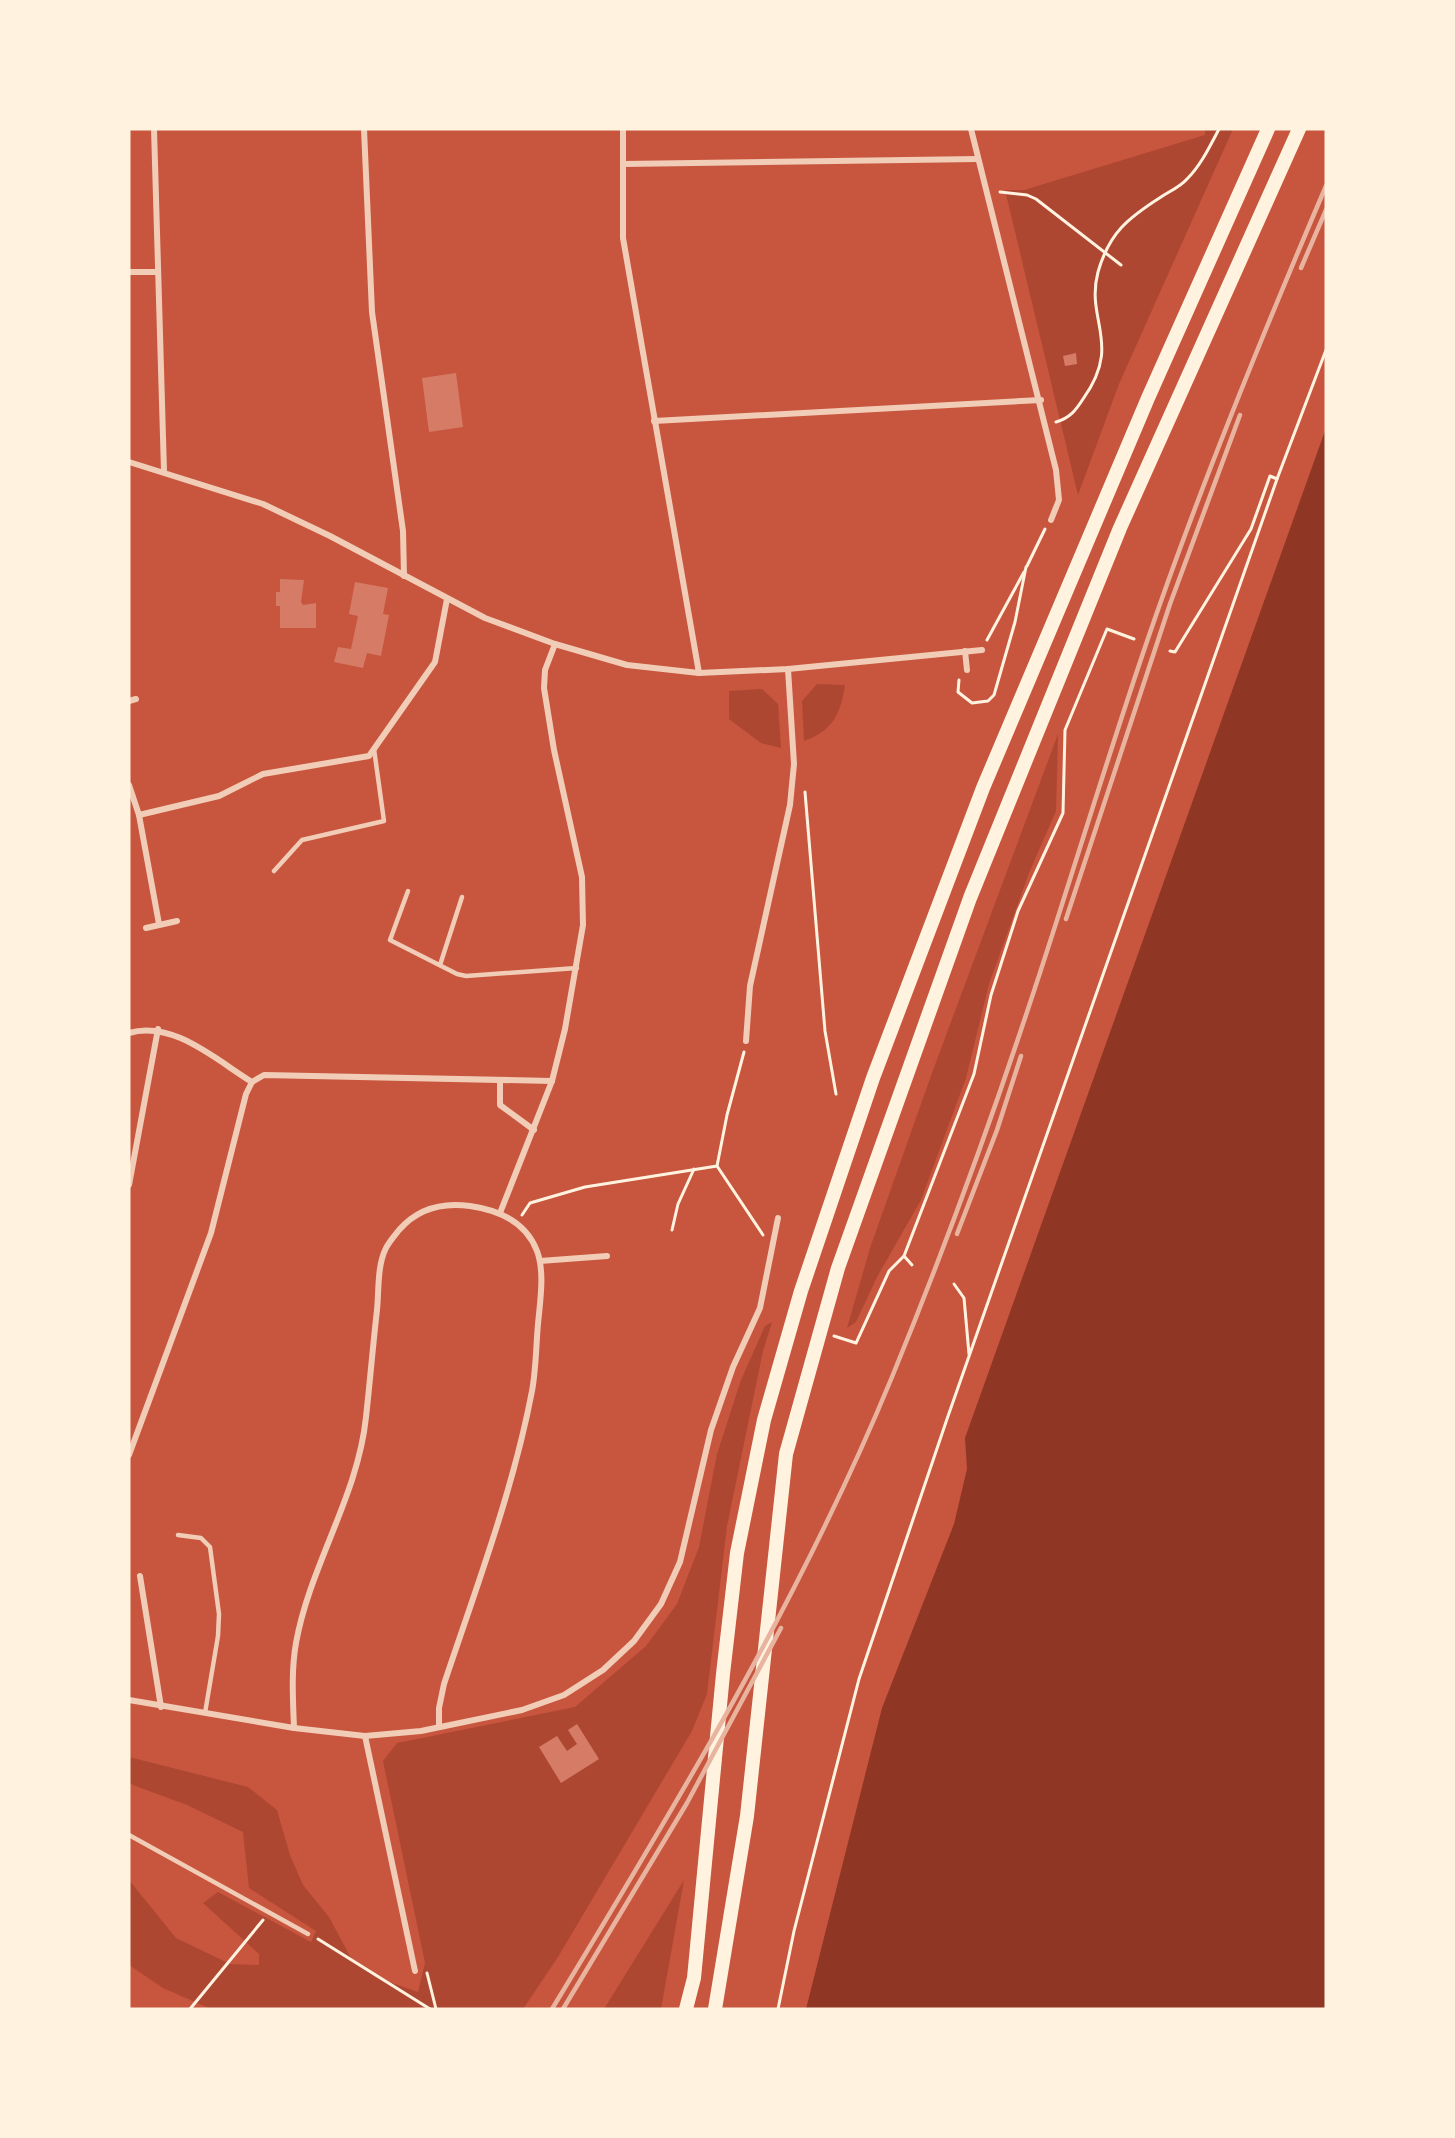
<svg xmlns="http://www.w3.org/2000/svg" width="1455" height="2138" font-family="Poppins,sans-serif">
<rect width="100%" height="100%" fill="#c8553d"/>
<g fill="#ae4732">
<path d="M1205,129H1233L1119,384L1078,495L1005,190H1024L1205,135Z"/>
<path d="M817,684L845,685C841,714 832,731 804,741L802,701Z"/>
<path d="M762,689L778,704L781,748L761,743L729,719V691Z"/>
<path d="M1058,734L1056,811L1029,873L989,984L966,1078L921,1200L877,1277L856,1322L847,1328L870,1248L932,1073Z"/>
<path d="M772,1322L763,1351L727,1526L707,1694L692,1731L558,1957L523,2009H211L163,1988L129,1965V1880L176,1938L230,1964L259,1965V1954L203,1903L218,1892L311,1942L316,1931L249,1888L243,1832L187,1805L133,1785L129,1782V1757L248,1787L277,1810L290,1855L303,1885L329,1917L352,1960L375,1977L418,1992L425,1963L383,1761L397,1743L575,1707L646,1646L677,1604L699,1547L717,1454L741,1380L765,1326Z"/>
<path d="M684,1880L661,2009H604Z"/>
</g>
<path fill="#8f3625" d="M1326,428V2009H806L882,1708L954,1524L967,1469L965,1438Z"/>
<g fill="#d67c66">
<path d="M1076,353L1077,364L1065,366L1063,356Z"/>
<path d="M456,373L463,427L429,432L422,378Z"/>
<path d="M280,579L304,580L301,602L303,605L316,603V628H280V606H276V592H280Z"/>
<path d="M355,582L388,588L383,614L389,615L381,656L367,653L363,668L334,662L338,647L351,649L358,616L349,614Z"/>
<path d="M577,1724L599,1759L561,1783L539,1747L557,1736L567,1751L577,1744L568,1730Z"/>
</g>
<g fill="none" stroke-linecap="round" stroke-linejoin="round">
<g stroke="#fff3e0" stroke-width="3">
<path d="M1000,192L1027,195L1036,199L1121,265"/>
<path d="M1056,422C1070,418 1076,410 1083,399C1123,343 1085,321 1098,272C1109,233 1128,218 1161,197C1170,191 1180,187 1187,179C1201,165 1210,146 1219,129"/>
<path d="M1027,566L1045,529"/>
<path d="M987,640L1024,572"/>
<path d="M1170,651L1175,652L1251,529L1270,476L1277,479"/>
<path d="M959,680L958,692L972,703L988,701L994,695L1015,622L1026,567"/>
<path d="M805,792L825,1031L836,1094"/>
<path d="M744,1052L727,1115L717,1166L763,1235"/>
<path d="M522,1215L530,1203L585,1187L717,1166"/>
<path d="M672,1230L678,1204L694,1169"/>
<path d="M904,1256L912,1265"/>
<path d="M954,1284L964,1298L969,1354"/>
<path d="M834,1336L856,1343L889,1271L904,1256L974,1074L991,995L1018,911L1063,813L1065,730L1107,629L1134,639"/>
<path d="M318,1939L430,2009"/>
<path d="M427,1973L436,2009"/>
<path d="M190,2009L263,1920"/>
<path d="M778,2009L794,1931L859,1679L947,1419L1277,479L1326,350"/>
</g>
<g stroke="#f1ccb7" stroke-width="4.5">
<path d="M274,871L302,840L384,821L374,749"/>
<path d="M408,891L390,940L457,974L466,976L577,968"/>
<path d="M440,965L462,897"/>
<path d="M178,1535L201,1538L210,1547L219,1614L218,1636L205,1713"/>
<path d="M129,1835L308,1934"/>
</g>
<g stroke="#f1ccb7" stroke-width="6">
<path d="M154,129L164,471"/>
<path d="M364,129L372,312L403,531L404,576"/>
<path d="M623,129V238L699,673"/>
<path d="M971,129L1056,470L1059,500L1051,520"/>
<path d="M623,164L978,159"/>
<path d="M129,272H157"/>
<path d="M654,421L1041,400"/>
<path d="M129,462L263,504L330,536L485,618L555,644L627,665L699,673L788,669L982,650"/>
<path d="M965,651L967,670"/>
<path d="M129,701L136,699"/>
<path d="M129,785L139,815L159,924"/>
<path d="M139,815L219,796L263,774L369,756L435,662L447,599"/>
<path d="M146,928L177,921"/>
<path d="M129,1033C173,1020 216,1060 252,1082"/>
<path d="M746,1041L750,986L790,805L794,764L788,669"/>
<path d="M500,1080V1105L534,1130"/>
<path d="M129,1185L158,1029"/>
<path d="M500,1213L552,1081L565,1029L583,925L582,877L554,750L544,688L545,670L555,644"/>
<path d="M540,1261L607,1256"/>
<path d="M129,1455L211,1233L246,1094L252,1082L264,1075L552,1081"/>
<path d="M140,1576L161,1707"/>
<path d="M129,1700L294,1728L365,1736L421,1731L522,1710L564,1695L603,1670L634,1641L661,1604L680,1562L711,1430L733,1367L760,1308L778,1218"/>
<path d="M294,1728C293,1700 291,1671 296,1643C310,1565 358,1496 366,1417C370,1381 373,1345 377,1310C379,1290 377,1266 386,1248C389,1242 395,1235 399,1230C418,1208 442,1202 470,1206C498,1210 526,1222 537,1251C545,1272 540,1302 538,1324C536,1346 536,1370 532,1391C513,1491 476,1588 444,1684L439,1708V1727"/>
<path d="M365,1736L415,1971"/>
</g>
<g stroke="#fff3e0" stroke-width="14">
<path d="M686,2009L694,1978L723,1674L737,1553L764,1420L801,1291L873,1078L983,788L1148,398L1268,129"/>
<path d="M715,2009L747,1816L786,1454L838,1268L970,898L1120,528L1299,129"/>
</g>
<g stroke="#e9b49f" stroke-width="4.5">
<path d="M1301,268L1326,210"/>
<path d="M1066,919L1170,604L1240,415"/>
<path d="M957,1234L997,1130L1021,1056"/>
<path d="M552,2009C676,1805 801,1598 892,1377C940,1260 984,1141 1024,1021C1071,882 1111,742 1160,604C1210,462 1267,324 1326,186"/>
<path d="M563,2009L687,1803L781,1628"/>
</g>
</g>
<rect width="1455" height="2138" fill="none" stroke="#fff3e0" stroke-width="261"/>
</svg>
